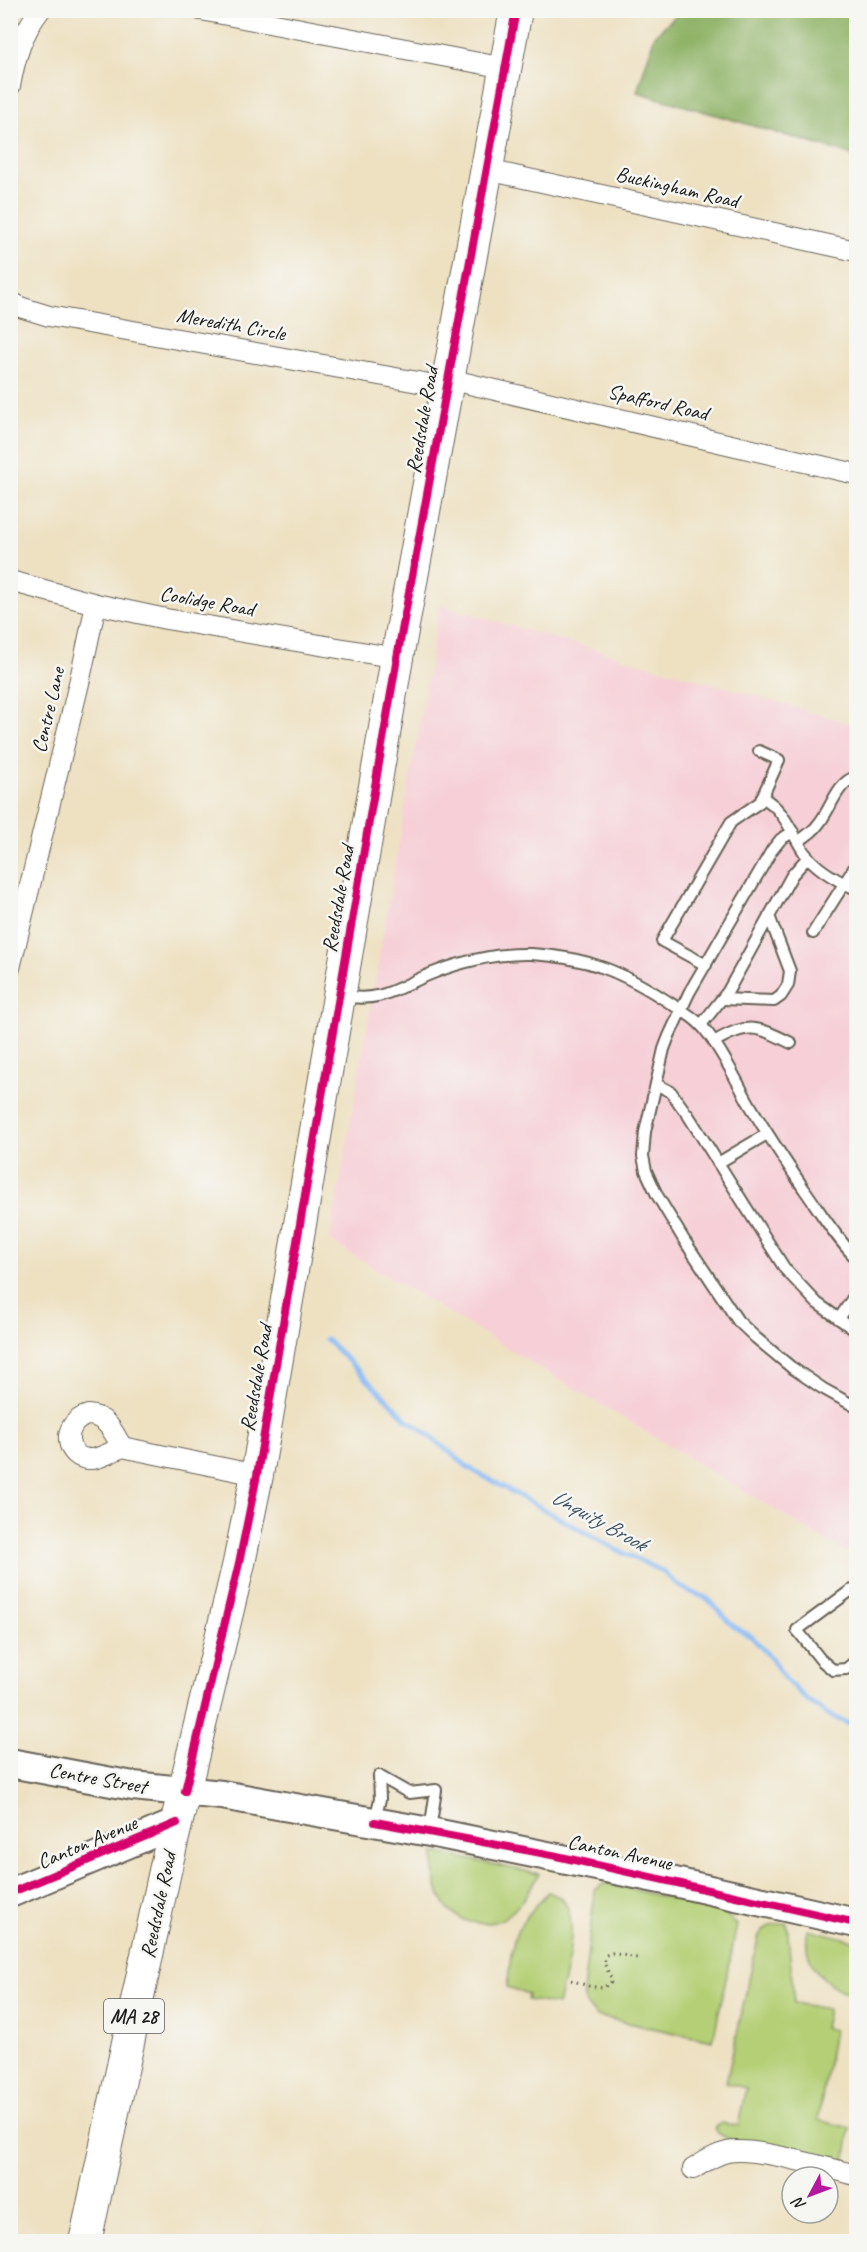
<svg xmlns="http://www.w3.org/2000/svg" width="867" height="2252" font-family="Caveat,sans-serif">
<rect width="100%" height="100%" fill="#f6f6f2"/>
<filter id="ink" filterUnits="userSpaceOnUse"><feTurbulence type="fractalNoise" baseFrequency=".0167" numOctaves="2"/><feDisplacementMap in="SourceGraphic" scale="12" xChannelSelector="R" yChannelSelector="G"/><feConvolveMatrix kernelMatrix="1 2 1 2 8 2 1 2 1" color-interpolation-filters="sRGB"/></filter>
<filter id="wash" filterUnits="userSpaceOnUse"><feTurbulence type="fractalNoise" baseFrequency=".008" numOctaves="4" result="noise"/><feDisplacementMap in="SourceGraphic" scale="24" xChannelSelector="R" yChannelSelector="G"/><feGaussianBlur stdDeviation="1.35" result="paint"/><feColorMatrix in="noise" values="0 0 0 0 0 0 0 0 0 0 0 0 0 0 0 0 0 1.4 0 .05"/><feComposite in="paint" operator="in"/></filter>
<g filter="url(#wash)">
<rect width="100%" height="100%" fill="#eee1c2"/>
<path fill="#f6cfd7" d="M440,605L856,725V1553L842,1550L330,1241Z"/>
<g fill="#b4cf75" stroke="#687648" stroke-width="1.5">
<path d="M434,1852L539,1874C530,1888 522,1905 508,1915C500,1922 488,1924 477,1923C441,1920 432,1883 434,1852Z"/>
<path d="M605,1883L722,1911L737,1925L713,2041L596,2016L585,2003L583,1992L595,1890Z"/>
<path d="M548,1892C556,1895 563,1898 567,1906C578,1932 564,1979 558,2005L527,2000L528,1994L507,1987C510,1969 510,1947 518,1930C525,1916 538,1904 548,1892Z"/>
<path d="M787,1923L794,2003L828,2009L824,2028L834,2030L818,2120L850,2128L845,2163L728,2139L718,2133L715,2128L722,2123L738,2126L746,2088L726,2083L759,1935L770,1925Z"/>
<path d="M808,1929L856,1941V1997C825,1985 801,1966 808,1929Z"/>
</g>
<path fill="#8fb266" stroke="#566741" stroke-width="1.5" d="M681,11H856V156L637,92L655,35Z"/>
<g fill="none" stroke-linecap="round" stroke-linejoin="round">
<path stroke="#86baf4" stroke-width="5" d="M326,1339L394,1406L407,1420L421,1429L469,1468L617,1550L662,1571L679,1586L693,1593L707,1598L734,1627L752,1637L771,1658L786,1680L806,1699L827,1714L856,1727"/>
</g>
</g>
<g filter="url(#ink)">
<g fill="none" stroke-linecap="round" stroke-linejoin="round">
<g stroke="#666156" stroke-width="14">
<g id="lane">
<path d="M762,797C785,810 790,831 804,852C816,869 838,881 856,889"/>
<path d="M793,832L781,839L772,850L689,993L669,1036L664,1049L645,1132L643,1156L646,1171L657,1195L684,1240L738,1321L756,1338L791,1367L822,1388L856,1407"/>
<path d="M798,841C807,836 814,831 820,822C831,808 838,781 856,777"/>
<path d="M813,933L856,865"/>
<path d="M706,965L662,941L731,822L760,802L779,760L759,751"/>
<path d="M343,996C384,1003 397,987 433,973C464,961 497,953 531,954C588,957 623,972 670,1003C683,1011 697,1019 706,1031C724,1053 736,1081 750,1105C767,1134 786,1162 804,1189C821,1213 836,1238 856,1258"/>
<path d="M723,999L774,1001L781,996L788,985L790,971L769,916"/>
<path d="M701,1025L728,991L792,875L808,857"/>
<path d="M714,1042C748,1022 757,1026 791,1043"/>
<path d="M656,1084L671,1092L684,1110"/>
<path d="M688,1115L785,1269L817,1303L856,1331"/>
<path d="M718,1163L767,1134"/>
<path d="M839,1319L856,1293"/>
<path d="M856,1589L850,1591L797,1630L821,1660L833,1670L846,1669L856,1661"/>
<path d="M379,1776L409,1793L436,1790L430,1830"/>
<path d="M375,1820L380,1799L379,1776"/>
</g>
</g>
<g stroke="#666156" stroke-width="22">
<g id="street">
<path d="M201,10L505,68"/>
<path d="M10,86C15,58 22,33 40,10"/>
<path d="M487,170L856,251"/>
<path d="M10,301L20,307L49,316L446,387"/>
<path d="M448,379L856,474"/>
<path d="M10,581L96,604L166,619L397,658"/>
<path d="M10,968L80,679L96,604"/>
<path d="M88,1415C107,1416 113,1432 122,1447C113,1451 102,1458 92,1459C64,1460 60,1423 88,1415Z"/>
<path d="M122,1447L257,1475"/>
<path d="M693,2169C704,2162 714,2155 727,2152C755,2146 826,2168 856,2175"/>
</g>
</g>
<g stroke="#666156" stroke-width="32">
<g id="secondary">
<path d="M10,1763L133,1786L222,1795L430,1832L670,1881L856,1923"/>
<path d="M10,1893L177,1823"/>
</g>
</g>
<g stroke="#666156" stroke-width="34">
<path id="primary" d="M85,2242L167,1862L239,1563L257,1475L397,658L516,10"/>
</g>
<path stroke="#666156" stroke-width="3" stroke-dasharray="1.5 4.5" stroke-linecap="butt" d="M571,1980L588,1986L603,1988L611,1982V1978L604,1963L606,1955L612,1953L637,1958"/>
<use href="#lane" stroke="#fff" stroke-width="10"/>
<use href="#street" stroke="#fff" stroke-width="20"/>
<use href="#secondary" stroke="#fff" stroke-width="28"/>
<use href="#primary" stroke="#fff" stroke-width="32"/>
<g stroke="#f6f6f2" stroke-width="11">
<g id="cycleway">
<path d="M185,1791L239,1563L257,1475L397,658L516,10"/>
<path d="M375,1822L552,1855L856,1923"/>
<path d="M10,1893L177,1823"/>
</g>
</g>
<use href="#cycleway" stroke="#d6006c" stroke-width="8"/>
</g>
</g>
<g text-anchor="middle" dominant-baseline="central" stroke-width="5" stroke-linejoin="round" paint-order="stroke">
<rect fill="#f6f6f2" stroke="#5d5d5c" stroke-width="1.5" x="104" y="1999" width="60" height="34" rx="4.5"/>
<g font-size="20" font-weight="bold" fill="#1c1c1c">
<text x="134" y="2016">MA 28</text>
</g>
<g font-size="21" fill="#1c1c1c" stroke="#f6f6f2">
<text transform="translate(677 187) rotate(13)">Buckingham Road</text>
<text transform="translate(231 324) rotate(10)">Meredith Circle</text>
<text transform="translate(658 402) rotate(13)">Spafford Road</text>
<text transform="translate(422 420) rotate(-80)">Reedsdale Road</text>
<text transform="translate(207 601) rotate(10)">Coolidge Road</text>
<text transform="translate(48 710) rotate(-77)">Centre Lane</text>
<text transform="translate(338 899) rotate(-80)">Reedsdale Road</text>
<text transform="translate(256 1378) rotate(-80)">Reedsdale Road</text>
<text transform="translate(98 1778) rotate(10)">Centre Street</text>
<text transform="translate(87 1842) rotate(-23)">Canton Avenue</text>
<text transform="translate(620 1852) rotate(12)">Canton Avenue</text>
<text transform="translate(158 1905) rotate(-78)">Reedsdale Road</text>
</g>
<g font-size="22" font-style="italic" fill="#415368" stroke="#f6f6f2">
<text transform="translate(599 1520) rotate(29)">Unquity Brook</text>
</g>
</g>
<rect width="867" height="2252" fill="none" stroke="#f6f6f2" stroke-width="36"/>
<g transform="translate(810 2195) rotate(229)"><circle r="28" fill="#f6f6f2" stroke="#9f9f9c" stroke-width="1.5"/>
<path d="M0-4.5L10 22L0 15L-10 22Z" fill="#b5179e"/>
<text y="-9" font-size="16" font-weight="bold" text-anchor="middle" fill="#1c1c1c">N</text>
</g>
</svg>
